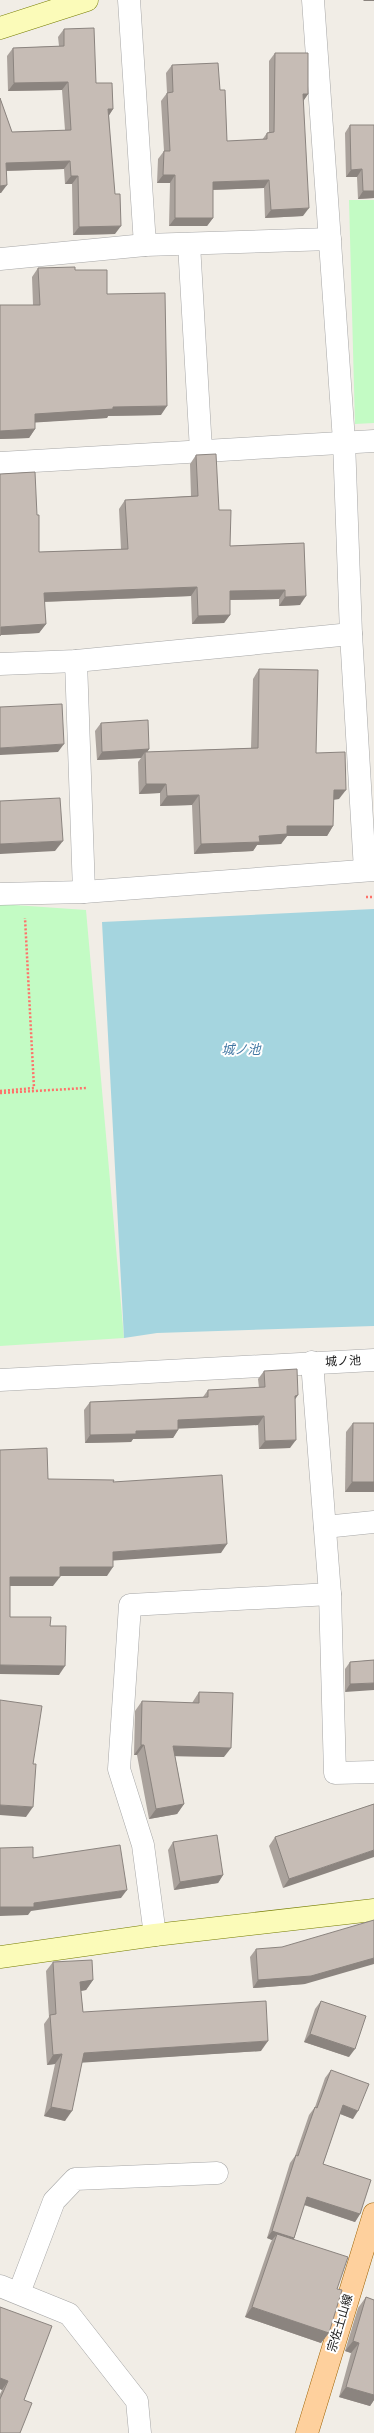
<svg xmlns="http://www.w3.org/2000/svg" width="374" height="2433" font-family="'Archivo Narrow','Noto Sans JP',sans-serif">
<rect width="100%" height="100%" fill="#f1ede6"/>
<g fill="#c3fbc4">
<path d="M349,200H374V423L355,424Z"/>
<path d="M0,904L86,910L124,1338L0,1346Z"/>
</g>
<path fill="#a5d5df" d="M374,909V1326L157,1333L124,1338L102,922Z"/>
<g fill="none" stroke-linecap="round" stroke-linejoin="round">
<g stroke="#a7a7a7" stroke-width="23">
<g id="street">
<path d="M129,0L145,245"/>
<path d="M313,0L344,441L351,634L365,870"/>
<path d="M189,244L201,450"/>
<path d="M0,259L145,245L330,239"/>
<path d="M0,463L374,441"/>
<path d="M76,661L84,892"/>
<path d="M0,664L76,661L351,634"/>
<path d="M0,894L84,892L374,870"/>
<path d="M312,1362L330,1594L335,1773L374,1772"/>
<path d="M0,1380L374,1360"/>
<path d="M325,1527L374,1522"/>
<path d="M155,1935L143,1845L119,1769L130,1605L330,1594"/>
<path d="M0,2286L69,2314L137,2401L140,2433"/>
<path d="M19,2293L54,2201L75,2179L217,2173"/>
</g>
</g>
<g stroke="#757c02" stroke-width="23">
<g id="secondary">
<path d="M0,28L87,0"/>
<path d="M0,1957L155,1935L374,1910"/>
</g>
</g>
<g stroke="#9c6100" stroke-width="23">
<path id="primary" d="M307,2433L374,2214"/>
</g>
<g stroke="#fe726a" stroke-width="2.5" stroke-dasharray="2 2" stroke-linecap="butt">
<path d="M366,897H374"/>
<path d="M0,1091L34,1088L25,918"/>
<path d="M0,1093L86,1088"/>
</g>
<use href="#street" stroke="#fff" stroke-width="22"/>
<use href="#secondary" stroke="#fbfbb9" stroke-width="22"/>
<use href="#primary" stroke="#fed09d" stroke-width="22"/>
</g>
<g fill="#aaa29c">
<path d="M64,29L96,83L113,109L109,115L115,234L73,235L72,184H65L64,169L6,171L1,193H0V98L12,132L65,130L62,90L8,91L7,56L13,48L59,46L58,37Z"/>
<path d="M275,53L308,94L303,101V216L265,218L264,188L213,190V218L207,226H169L170,183H157L158,159L164,151L161,101L167,93L166,73L172,65L220,90L227,141L262,140L267,133L269,132V61Z"/>
<path d="M350,125L374,198L358,199L357,177H346L345,133Z"/>
<path d="M38,268L75,270L107,294L161,415L108,416L107,418L35,422V429L29,438L0,439V305H33L32,277Z"/>
<path d="M196,455L219,510L230,546L304,543L300,605L279,606V599L230,600V615L224,623L192,624L191,596L44,602L46,624L39,633L1,635L39,552L121,549L119,509L125,500L191,496L190,464Z"/>
<path d="M259,669L316,753L339,799L333,800V826L327,836H287L281,844L257,845L253,851L194,854L192,805L160,806V793L139,794L138,762L141,758L97,760L95,731L101,723L149,749L147,752L251,748L253,679Z"/>
<path d="M264,1371L295,1400L290,1448L259,1449L258,1425L178,1428V1430L173,1438L133,1439L131,1442L85,1443L84,1410L90,1402L203,1397L208,1390L259,1388L258,1379Z"/>
<path d="M353,1423H374V1492H345L346,1432Z"/>
<path d="M374,1660L345,1692V1669L350,1662Z"/>
<path d="M199,1692L224,1757L175,1756L184,1804L177,1814L149,1819L137,1755H134L135,1711L142,1701L192,1703Z"/>
<path d="M374,1804L283,1888L269,1846L275,1837Z"/>
<path d="M173,1842L223,1875L218,1883L174,1890L168,1850Z"/>
<path d="M256,1949L305,1984L253,1988L250,1957Z"/>
<path d="M53,1962L93,1980L86,1990L81,1991L83,2012L261,2051L82,2062L65,2121L44,2116L55,2064L47,2065L44,2024L49,2017L46,1971Z"/>
<path d="M321,2001L349,2057L304,2042L315,2009Z"/>
<path d="M331,2070L353,2119L340,2114L323,2164L360,2214L355,2222L304,2205L294,2239L337,2289L321,2343L245,2317L270,2244L272,2240L267,2238L290,2163L295,2156L309,2115L315,2107L325,2078Z"/>
<path d="M366,2297L374,2300V2400L370,2406L339,2397L351,2353L345,2351L358,2308Z"/>
<path d="M0,2307L24,2400L0,2433V2394L2,2390L0,2389Z"/>
</g>
<g fill="#8b847f">
<path d="M364,0H374V1H363Z"/>
<path d="M68,82L62,90L8,91L14,83Z"/>
<path d="M303,94H308L302,103Z"/>
<path d="M108,109H113L108,117Z"/>
<path d="M70,161L64,169L0,171L6,163Z"/>
<path d="M362,169L357,177H346L351,170Z"/>
<path d="M163,175H175L170,183H157Z"/>
<path d="M71,176H78L72,184H65Z"/>
<path d="M269,180L264,188L208,190L213,182Z"/>
<path d="M7,185L1,193H0V186Z"/>
<path d="M363,191H374V198L358,199Z"/>
<path d="M309,208L303,216L265,218L271,210Z"/>
<path d="M175,218H213L207,226H169Z"/>
<path d="M121,226L115,234L73,235L79,227Z"/>
<path d="M167,406L161,415L108,416L107,418L28,423L35,414L113,407Z"/>
<path d="M35,429L29,438L0,439V431Z"/>
<path d="M197,587L191,596L37,602L44,593Z"/>
<path d="M285,590L279,599L223,600L230,591Z"/>
<path d="M306,596L300,605L279,606L285,597Z"/>
<path d="M230,615L224,623L192,624L198,616Z"/>
<path d="M46,624L39,633L1,635L0,636V628L1,627Z"/>
<path d="M64,744L58,752L0,755V748Z"/>
<path d="M149,749L145,756V752L141,758L97,760L102,752Z"/>
<path d="M146,784H166L160,793L139,794Z"/>
<path d="M334,790H346L339,799L327,800Z"/>
<path d="M199,795L192,805L160,806L167,796Z"/>
<path d="M287,826H333L327,836H287L281,844L257,845L253,851L194,854L201,844L259,836Z"/>
<path d="M63,841L55,851L0,854V844Z"/>
<path d="M298,1395L292,1404L295,1396Z"/>
<path d="M264,1416L258,1425L172,1429L178,1420Z"/>
<path d="M178,1430L173,1438L133,1439L131,1442L85,1443L90,1435L136,1431Z"/>
<path d="M296,1440L290,1448L259,1449L265,1441Z"/>
<path d="M352,1482H374V1492H345Z"/>
<path d="M227,1544L221,1553L107,1561L113,1552Z"/>
<path d="M60,1567H113L107,1576H53Z"/>
<path d="M10,1577H60L53,1586H4Z"/>
<path d="M0,1665L65,1666L59,1675L0,1674Z"/>
<path d="M374,1683V1690L345,1692L350,1684Z"/>
<path d="M141,1745H144L137,1755H134Z"/>
<path d="M173,1746L231,1748L224,1757L166,1756Z"/>
<path d="M184,1804L177,1814L149,1819L156,1809Z"/>
<path d="M0,1805L33,1807L26,1817L0,1815Z"/>
<path d="M374,1850V1857L283,1888L289,1879Z"/>
<path d="M223,1875L218,1883L174,1890L180,1882Z"/>
<path d="M127,1890L121,1898L31,1911L28,1915L0,1916V1907Z"/>
<path d="M374,1958V1964L305,1984L253,1988L258,1980Z"/>
<path d="M93,1980L86,1990L73,1992L80,1982Z"/>
<path d="M310,2034L355,2049L349,2057L304,2042Z"/>
<path d="M268,2041L261,2051L77,2063L84,2053Z"/>
<path d="M62,2054L55,2064L47,2065L53,2055Z"/>
<path d="M343,2105L358,2111L353,2119L338,2113Z"/>
<path d="M51,2107L72,2111L65,2121L44,2116Z"/>
<path d="M307,2197L360,2214L355,2222L302,2204Z"/>
<path d="M272,2231L294,2238L289,2246L277,2234L272,2240L267,2238Z"/>
<path d="M252,2307L329,2333L321,2343L245,2317Z"/>
<path d="M353,2341L359,2343L351,2353L345,2351Z"/>
<path d="M0,2378L8,2381L2,2390L0,2389Z"/>
<path d="M346,2387L374,2395V2400L370,2406L339,2397Z"/>
</g>
<g fill="#c6bcb5" stroke="#8b847f">
<path d="M94,28L96,83H112L113,109H108L115,194H120L121,226L79,227L78,176H71L70,161L6,163L7,185L0,186V98L12,132L71,130L68,82L14,83L13,48L64,46V29Z"/>
<path d="M275,53H308V94H303L309,208L271,210L269,180L213,182V218H175V175H163L164,151H170L167,93L173,92L172,65L218,63L220,90H225L227,141L267,139V133L274,132Z"/>
<path d="M350,125H374V191H363L362,169L351,170Z"/>
<path d="M75,267V270H107V294L165,293L167,406L113,407V409L35,414V429L0,431V305H40L38,268Z"/>
<path d="M216,454L219,510H231L230,546L304,543L306,596L285,597V590L230,591V615L198,616L197,587L44,593L46,624L1,627V635H0V474L35,472L37,515H39V552L128,549L125,500L198,496L196,455Z"/>
<path d="M259,669L318,670L316,753L345,752L346,790H334L333,826H287V834L259,836L260,842L201,844L199,795L167,796L166,784H146L145,752L258,748Z"/>
<path d="M62,704L64,744L0,748V707Z"/>
<path d="M148,720L149,749L102,752L101,723Z"/>
<path d="M60,798L63,841L0,844V801Z"/>
<path d="M297,1369L298,1395L295,1396L296,1440L265,1441L264,1416L178,1420V1430L136,1431V1434L90,1435V1402L208,1397V1390L265,1387L264,1371Z"/>
<path d="M353,1423H374V1482H352Z"/>
<path d="M47,1448L48,1479L114,1480L113,1482L222,1475L227,1544L113,1552V1567H60V1577H10V1617H51L50,1626H66L65,1666L0,1665V1450Z"/>
<path d="M374,1660V1683L350,1684V1662Z"/>
<path d="M199,1692L233,1693L231,1748L173,1746L184,1804L156,1809L144,1745H141L142,1701L199,1703Z"/>
<path d="M0,1700L42,1706L33,1764H36L33,1807L0,1805Z"/>
<path d="M374,1804V1850L289,1879L275,1837Z"/>
<path d="M217,1835L223,1875L180,1882L173,1842Z"/>
<path d="M120,1845L127,1890L34,1903V1907H0V1848L33,1847V1858Z"/>
<path d="M374,1920V1958L311,1976L258,1980L256,1949L282,1947Z"/>
<path d="M92,1960L93,1980L80,1982L83,2012L266,2001L268,2041L84,2053L72,2111L51,2107L62,2054L53,2055L50,2015L56,2014L53,1962Z"/>
<path d="M321,2001L366,2016L355,2049L310,2034Z"/>
<path d="M331,2070L369,2084L358,2111L343,2105L323,2164L371,2180L360,2214L307,2197L294,2238L272,2231L296,2155L298,2156L315,2107L317,2108Z"/>
<path d="M277,2234L348,2257L337,2289L342,2290L329,2333L252,2307Z"/>
<path d="M366,2297L374,2300V2395L346,2387L359,2343L353,2341Z"/>
<path d="M0,2307L52,2326L24,2400L32,2403L20,2433H0V2399L8,2381L0,2378Z"/>
</g>
<g text-anchor="middle" dominant-baseline="central" stroke-width="4" stroke-linejoin="round" paint-order="stroke">
<g font-size="12" fill="#202020" stroke="#fff">
<text transform="translate(343 1361) rotate(-2)">城ノ池</text>
<text transform="translate(340 2323) rotate(-73)">宗佐土山線</text>
</g>
<g font-size="13" font-style="italic" fill="#4278a3" stroke="#fff">
<text x="241" y="1049">城ノ池</text>
</g>
</g>
</svg>
